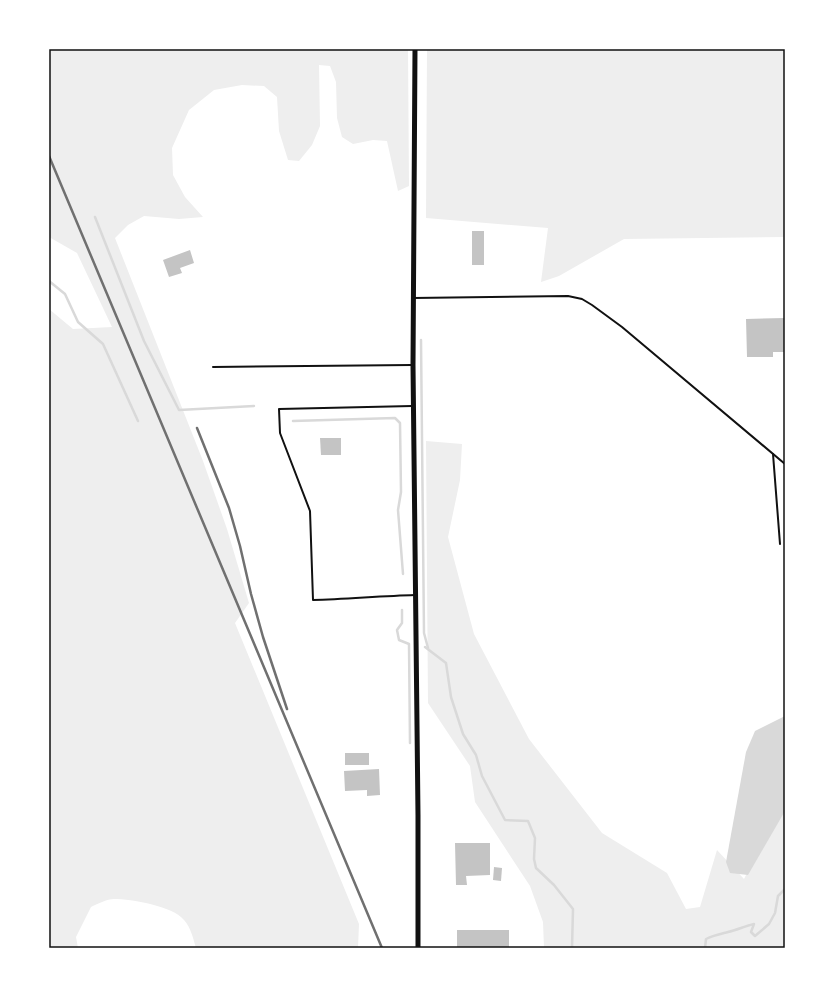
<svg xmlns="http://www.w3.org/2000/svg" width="834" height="997" font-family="Inter,sans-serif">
<rect width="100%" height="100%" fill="#fff"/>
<g fill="#eee">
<path d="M49,49H408L409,186L398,191L387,141L373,140L353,144L342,137L337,118L336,82L330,66L319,65L320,126L312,145L299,161L288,160L279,131L277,97L264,86L242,85L214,90L189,110L172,148L173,175L185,197L203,217L179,219L144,216L128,225L115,238L203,461L227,529L249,603L235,623L359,924L358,948H196C193,938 191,928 184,920C173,906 131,899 114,899C107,899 97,904 91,907L76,937L78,948H49V309L73,329L112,327L77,253L49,237Z"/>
<path d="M427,49H785V237L624,239L559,276L541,282L548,228L426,218Z"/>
<path d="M426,441L462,444L460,480L448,537L474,634L529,739L602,833L667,873L686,909L700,907L717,850L744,879L780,808L785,803V948H544L543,922L530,886L475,802L470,766L428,703Z"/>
</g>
<path fill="#d9d9d9" d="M785,716V811L748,875L730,873L726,862L746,752L755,731Z"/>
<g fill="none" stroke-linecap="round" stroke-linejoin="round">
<g stroke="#d9d9d9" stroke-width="2.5">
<path d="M95,217L144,341L179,410L254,406"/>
<path d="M49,281L65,294L78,322L103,344L138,421"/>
<path d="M421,340L424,633L428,648"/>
<path d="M293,421L395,418L400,423L401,492L398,510L403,574"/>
<path d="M402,610V623L397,630L399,640L409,644L410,743"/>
<path d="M425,647L446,663L451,697L463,734L476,755L482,776L505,820L528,821L535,838L534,859L536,868L554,885L573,909L572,948"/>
<path d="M705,948L706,939C714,935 720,934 728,932C737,930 745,926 754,924L751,932L755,936L769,924L775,913L778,896L785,889"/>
</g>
</g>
<g fill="#c4c4c4">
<rect x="472" y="231" width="12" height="34"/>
<path d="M190,250L194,263L180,268L182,273L169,277L163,260Z"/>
<path d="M785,318V352H773V357H747L746,319Z"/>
<path d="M320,438H341V455H321Z"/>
<rect x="345" y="753" width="24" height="12"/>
<path d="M379,769L380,795L367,796V790L345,791L344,771Z"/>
<path d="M455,843H490V875L466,876L467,885H456Z"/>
<path d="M494,867L502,868L501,881L493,880Z"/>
<rect x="457" y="930" width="52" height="18"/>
</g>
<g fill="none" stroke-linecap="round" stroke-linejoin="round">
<g stroke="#111" stroke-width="2">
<path d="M413,298L568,296L582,299L592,305L622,327L785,464"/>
<path d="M213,367L412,365"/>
<path d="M412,406L279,409L280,433L310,511L313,600C347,599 381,596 415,595"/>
<path d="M773,454L780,544"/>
</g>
<path stroke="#111" stroke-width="5" d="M415,49L413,365L418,815V948"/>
<g stroke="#707070" stroke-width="2.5">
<path d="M49,156L382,948"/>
<path d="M197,428L229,508L240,546L251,594L263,637L287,709"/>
</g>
</g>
<rect width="834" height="997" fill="none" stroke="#ffffff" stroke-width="100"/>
<rect x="50" y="50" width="734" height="897" fill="none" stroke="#111" stroke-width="1.5"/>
</svg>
